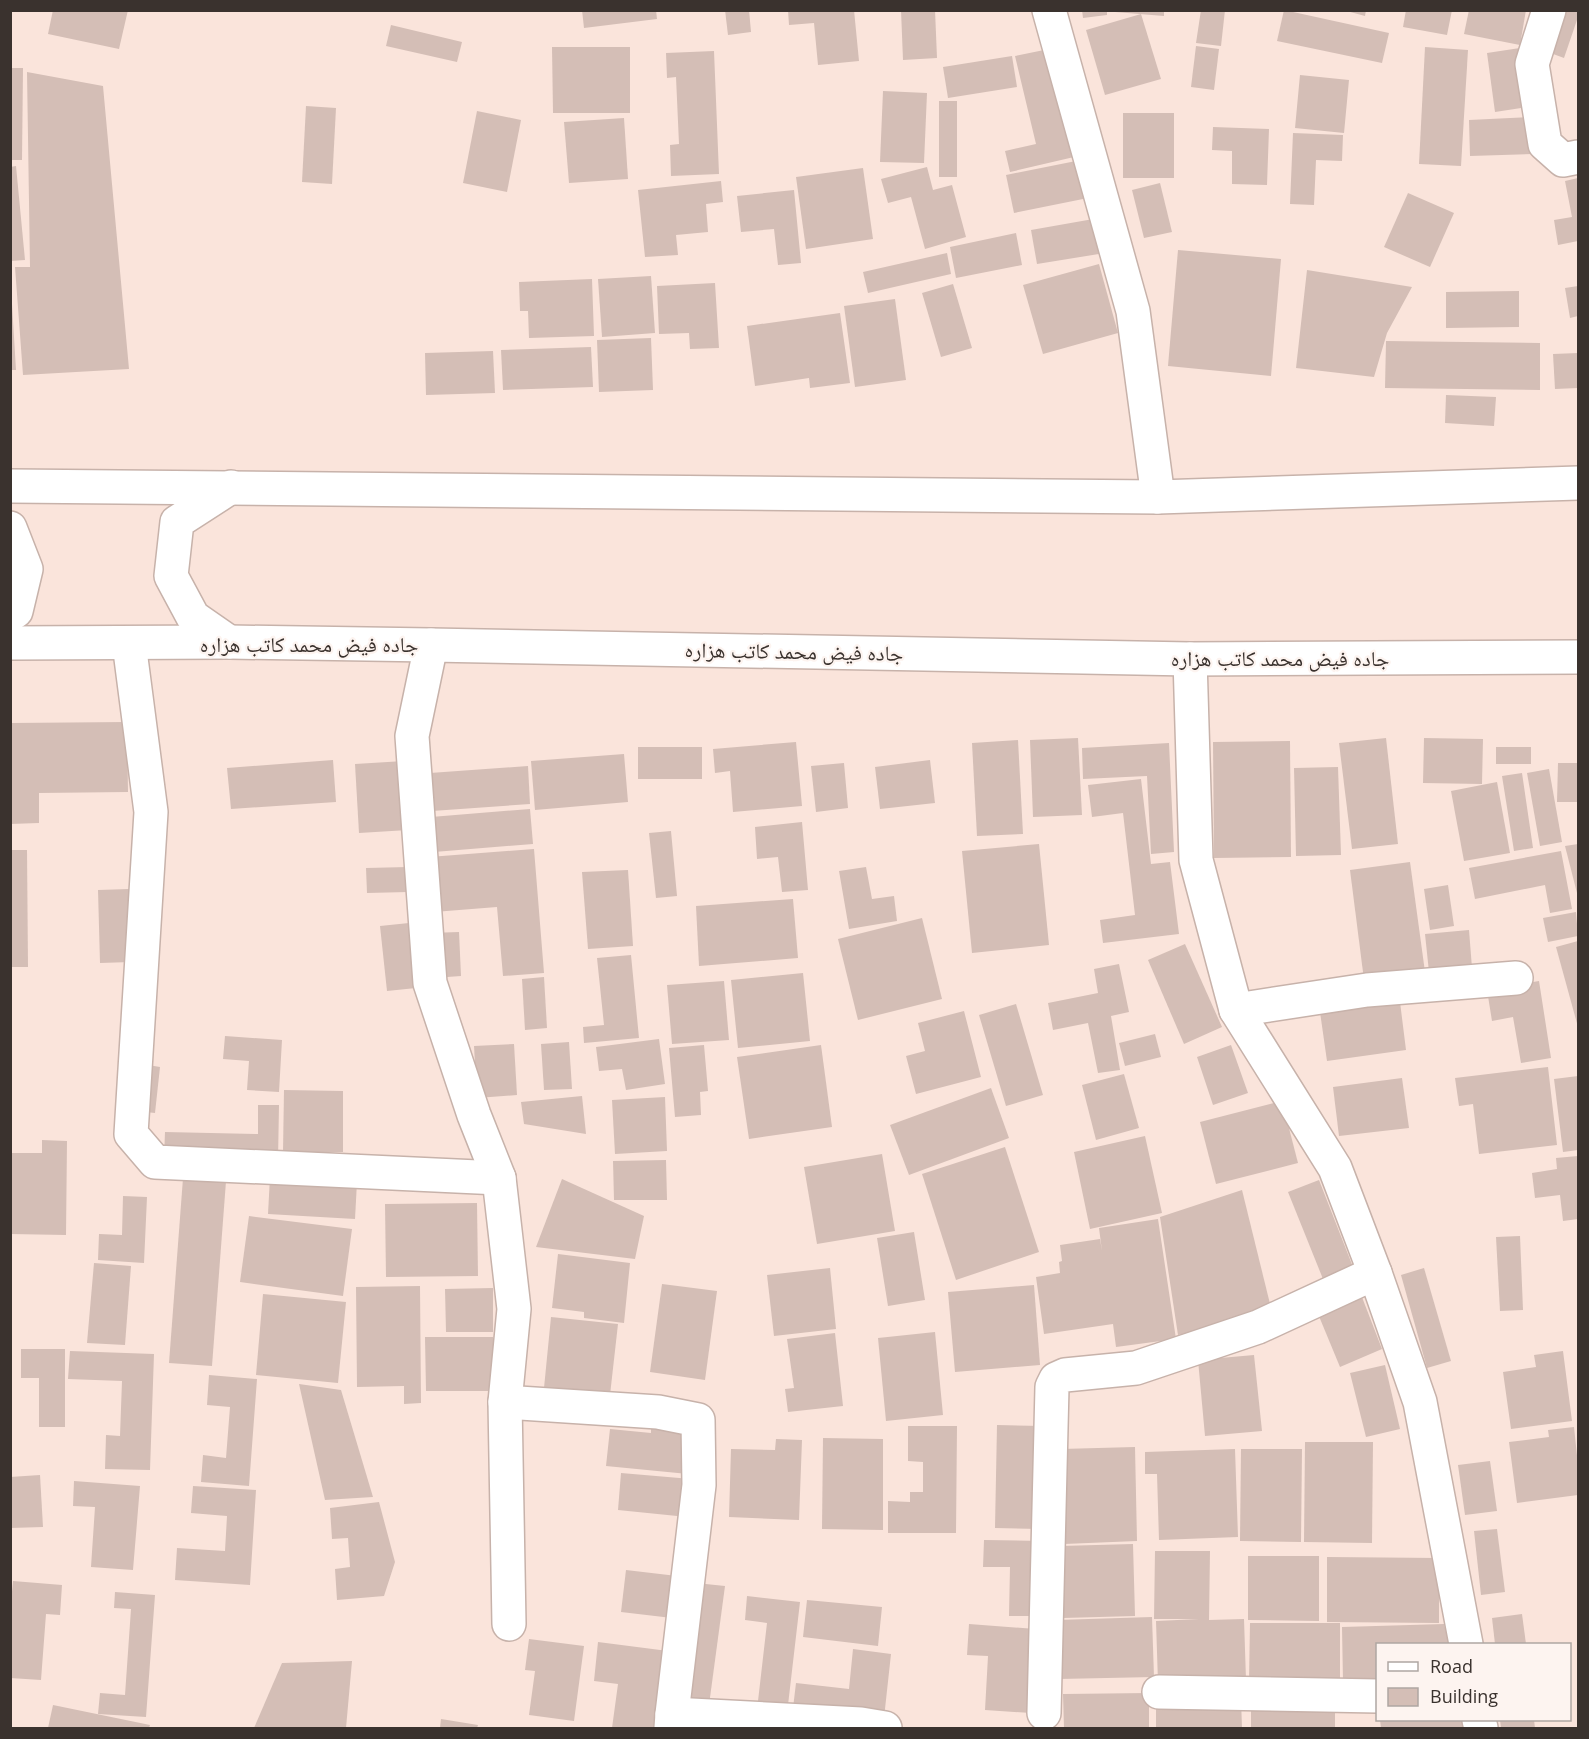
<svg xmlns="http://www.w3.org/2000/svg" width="1589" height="1739" font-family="'Open Sans','Noto Naskh Arabic',sans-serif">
<rect width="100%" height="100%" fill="#fae4db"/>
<g fill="#d4beb6">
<path d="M53,10H128L119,49L48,34Z"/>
<path d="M582,10H656L657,19L584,28Z"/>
<path d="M725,10H749L751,32L728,35Z"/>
<path d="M788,10H854L859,61L818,65L814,23L789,25Z"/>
<path d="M901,10H935L937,58L903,60Z"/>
<path d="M1082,10H1107V15L1083,18Z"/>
<path d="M1115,10H1164V16L1115,12Z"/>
<path d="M1201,10H1225L1221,46L1196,43Z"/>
<path d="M1284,10L1389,33L1382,63L1277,41Z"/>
<path d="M1343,10H1366L1365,16Z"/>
<path d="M1406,10H1452L1447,35L1403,27Z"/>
<path d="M1469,10H1526L1520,45L1464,34Z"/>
<path d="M1559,10H1578V17L1564,58L1545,51Z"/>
<path d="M1141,14L1161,79L1105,95L1086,30Z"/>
<path d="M391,25L462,42L457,62L386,46Z"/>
<path d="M1196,46L1219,49L1214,90L1191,87Z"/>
<path d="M552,47H630V113H553Z"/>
<path d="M1425,47L1468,50L1461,166L1419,164Z"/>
<path d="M1520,48L1527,107L1495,112L1487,53Z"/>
<path d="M1049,49L1074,157L1010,172L1005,151L1036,144L1015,56Z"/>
<path d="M714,51L719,174L671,176L670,145L679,144L676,77L667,78L666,53Z"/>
<path d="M1012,56L1017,87L948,98L943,67Z"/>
<path d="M10,68H23L22,160H10Z"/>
<path d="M27,72L103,86L129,369L23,375L15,267H30Z"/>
<path d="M1300,75L1349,80L1344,133L1295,128Z"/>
<path d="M883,91L927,93L924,163L880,162Z"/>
<rect x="939" y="101" width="18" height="76"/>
<path d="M306,106L336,108L332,184L302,182Z"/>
<path d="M477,111L521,120L507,192L463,183Z"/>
<rect x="1123" y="113" width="51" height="65"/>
<path d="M1531,117L1533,154L1470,156L1469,120Z"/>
<path d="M624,118L628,179L569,183L564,122Z"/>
<path d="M1213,127L1269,129L1267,185L1232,184V151L1212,150Z"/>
<path d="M1293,133L1343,135L1342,161L1316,160L1314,205L1290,204Z"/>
<path d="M1081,160L1088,198L1014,213L1006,175Z"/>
<path d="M16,166L25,260L10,261V167Z"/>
<path d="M927,167L933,190L952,185L966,237L925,249L911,197L888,203L881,179Z"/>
<path d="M863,168L873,239L806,249L796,177Z"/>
<path d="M1578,178V241L1558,245L1554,220L1572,217L1565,181Z"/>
<path d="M721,181L723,202L706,204L708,232L676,235L678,255L645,257L638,190Z"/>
<path d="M1160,183L1172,232L1144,238L1132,190Z"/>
<path d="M794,190L801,263L778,265L774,229L741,232L737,196Z"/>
<path d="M1408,193L1454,213L1430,267L1384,247Z"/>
<path d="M1099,218L1105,253L1037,264L1031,230Z"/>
<path d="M1016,233L1022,265L956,278L950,247Z"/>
<path d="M1178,250L1281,259L1271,376L1168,366Z"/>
<path d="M947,253L951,274L868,293L863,272Z"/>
<path d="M1099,264L1118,333L1043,354L1023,285Z"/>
<path d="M1307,270L1412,287L1387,333L1374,377L1296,368Z"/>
<path d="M651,276L655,333L602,337L598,279Z"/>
<path d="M592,279L594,336L529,338L528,311H520L519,282Z"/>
<path d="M715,283L719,348L690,349L689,333L659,334L657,286Z"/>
<path d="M953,284L972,348L941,357L922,293Z"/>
<path d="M1578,286V316L1570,318L1565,288Z"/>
<path d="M1519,291V327L1446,328V292Z"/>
<path d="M895,299L906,380L855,387L844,306Z"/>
<path d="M10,304H12L16,370H10Z"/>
<path d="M840,313L850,383L810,388L809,378L755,386L747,326Z"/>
<path d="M651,338L653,390L599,392L597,340Z"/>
<path d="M1386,341L1540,343V390L1385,388Z"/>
<path d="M591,347L593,387L503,390L501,350Z"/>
<path d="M493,351L495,393L426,395L425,353Z"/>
<path d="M1578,353V388L1555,389L1553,354Z"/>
<path d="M1446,395L1496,397L1494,426L1445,423Z"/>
<path d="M127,722L128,792L39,793V823L10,824V723Z"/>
<path d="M1078,738L1082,815L1033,817L1030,740Z"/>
<path d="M1386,738L1398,844L1352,849L1339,743Z"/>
<path d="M1424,738L1483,739L1482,784L1423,783Z"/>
<path d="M1018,740L1023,834L977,836L972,743Z"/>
<path d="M1290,741L1291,857L1214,858L1213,742Z"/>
<path d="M796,742L802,806L733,812L730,771L715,773L713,749Z"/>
<path d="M1169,743L1174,852L1151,854L1147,776L1083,779L1082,748Z"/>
<rect x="638" y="747" width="64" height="32"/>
<rect x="1496" y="747" width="35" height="17"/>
<path d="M624,754L628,802L535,810L531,761Z"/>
<path d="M333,760L336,802L231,809L227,768Z"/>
<path d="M930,760L935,803L880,809L875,767Z"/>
<path d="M404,761L408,830L359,833L355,764Z"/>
<path d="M844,763L848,808L816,812L811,766Z"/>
<path d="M1558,763H1578V802H1557Z"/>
<path d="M528,766L530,804L432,811L430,773Z"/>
<path d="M1338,767L1341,855L1296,856L1294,768Z"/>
<path d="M1549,769L1562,842L1540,846L1527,773Z"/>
<path d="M1522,773L1533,848L1514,851L1502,776Z"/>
<path d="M1141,779L1151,864L1170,862L1179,934L1103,943L1100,920L1135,915L1123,813L1092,817L1088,785Z"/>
<path d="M1497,782L1510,853L1464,861L1451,791Z"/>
<path d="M530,809L533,844L434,852L431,817Z"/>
<path d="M802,822L808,890L782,892L778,857L757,859L755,827Z"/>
<path d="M671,831L677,896L656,898L649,833Z"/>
<path d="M1039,844L1049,945L972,953L962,851Z"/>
<path d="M1578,844V897L1565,846Z"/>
<path d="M534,849L544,973L503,976L497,907L434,912L429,857Z"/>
<path d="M10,850H27L28,967H10Z"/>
<path d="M1561,851L1572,909L1550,913L1545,885L1475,899L1469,868Z"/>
<path d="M1410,862L1425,972L1364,980L1350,870Z"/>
<path d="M408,867V892L367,893L366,868Z"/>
<path d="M866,867L872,899L894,896L897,921L849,929L839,871Z"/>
<path d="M628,870L633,946L588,949L582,872Z"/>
<path d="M1448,885L1454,926L1430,930L1424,889Z"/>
<path d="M129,889L131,962L100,963L98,890Z"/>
<path d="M793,899L798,958L699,966L696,906Z"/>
<path d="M1576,912L1578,936L1548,942L1543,918Z"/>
<path d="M922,918L942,999L858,1020L838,939Z"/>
<path d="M409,923L416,988L387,991L380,926Z"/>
<path d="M1469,930L1472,968L1429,972L1425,934Z"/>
<path d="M459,932L461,976L433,978L430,933Z"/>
<path d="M1578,941V1027L1556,947Z"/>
<path d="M1185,944L1222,1027L1184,1044L1148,960Z"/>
<path d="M631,955L639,1038L584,1043L583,1027L604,1025L597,958Z"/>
<path d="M1119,964L1129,1012L1111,1016L1120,1070L1098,1073L1088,1023L1053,1030L1048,1003L1098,993L1094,969Z"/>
<path d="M803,973L810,1041L738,1048L731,980Z"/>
<path d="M544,977L547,1028L525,1030L522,979Z"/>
<path d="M724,981L729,1040L672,1044L667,985Z"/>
<path d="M1539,981L1551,1058L1521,1063L1513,1017L1492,1021L1487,990Z"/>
<path d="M1399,994L1406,1050L1327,1061L1319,1005Z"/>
<path d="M1016,1004L1043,1095L1006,1106L979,1015Z"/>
<path d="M964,1011L981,1077L916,1094L906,1056L925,1051L918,1023Z"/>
<path d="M1155,1034L1161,1057L1125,1066L1119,1043Z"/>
<path d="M225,1036L282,1040L279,1092L247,1090L249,1061L223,1059Z"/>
<path d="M659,1039L665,1084L626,1090L622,1069L599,1071L596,1047Z"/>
<path d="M569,1042L572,1089L544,1090L541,1044Z"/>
<path d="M514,1044L517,1095L477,1098L474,1046Z"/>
<path d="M704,1045L708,1091L700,1092L701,1115L675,1117L669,1048Z"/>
<path d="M821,1045L832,1127L749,1139L737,1057Z"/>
<path d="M1231,1045L1248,1093L1213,1105L1197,1057Z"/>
<path d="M142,1064L160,1067L155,1113L136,1111Z"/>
<path d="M1548,1067L1557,1145L1479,1154L1473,1104L1459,1106L1455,1078Z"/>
<path d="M1124,1074L1139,1128L1096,1140L1082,1085Z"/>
<path d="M1578,1076V1150L1563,1152L1554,1079Z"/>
<path d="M1402,1078L1409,1128L1339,1136L1333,1087Z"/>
<path d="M991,1088L1009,1138L909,1175L890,1125Z"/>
<path d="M284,1090L343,1091V1152H283Z"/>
<path d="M582,1096L586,1134L524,1124L521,1102Z"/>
<path d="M665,1097L667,1151L615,1154L612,1100Z"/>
<path d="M1282,1101L1298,1163L1216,1184L1200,1122Z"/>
<path d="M258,1105H279L278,1160L164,1158L165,1132L258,1134Z"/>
<path d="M1145,1136L1162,1213L1090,1229L1074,1152Z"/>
<path d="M42,1140L67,1141L66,1235L10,1234V1153H42Z"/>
<path d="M1005,1147L1039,1252L956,1280L922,1174Z"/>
<path d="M882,1154L895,1231L817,1244L804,1167Z"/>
<path d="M1578,1156V1219L1563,1221L1560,1195L1535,1198L1532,1173L1557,1169L1556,1158Z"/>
<path d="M666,1160L667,1200H614L613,1161Z"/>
<path d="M184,1165L227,1168L212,1366L169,1363Z"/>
<path d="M270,1177L357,1182L355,1219L268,1214Z"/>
<path d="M562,1179L644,1216L635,1259L536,1247Z"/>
<path d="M1319,1180L1353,1267L1323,1279L1288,1192Z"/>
<path d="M1242,1190L1272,1312L1178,1335L1160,1217Z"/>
<path d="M123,1196L147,1197L144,1263L98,1260L99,1234L122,1235Z"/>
<path d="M477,1203L478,1276L386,1277L385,1204Z"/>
<path d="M249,1216L352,1229L343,1296L240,1282Z"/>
<path d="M1158,1219L1176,1339L1116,1347L1113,1324L1044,1334L1036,1277L1060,1273L1059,1262L1062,1261L1060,1245L1100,1239L1102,1251L1099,1228Z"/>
<path d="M914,1232L925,1300L888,1306L877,1238Z"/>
<path d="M1520,1236L1523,1310L1500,1311L1496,1237Z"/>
<path d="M558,1254L630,1263L624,1323L584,1318V1312L552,1308Z"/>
<path d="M94,1263L131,1266L125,1345L87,1343Z"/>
<path d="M830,1268L836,1329L774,1336L767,1275Z"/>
<path d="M1424,1268L1451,1361L1427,1368L1401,1275Z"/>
<path d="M662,1284L717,1291L705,1380L650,1372Z"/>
<path d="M1034,1285L1040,1365L955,1372L948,1292Z"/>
<path d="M420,1286L421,1403L404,1404V1386L357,1387L356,1287Z"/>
<path d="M493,1288V1332H446L445,1289Z"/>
<path d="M1360,1292L1382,1349L1340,1367L1316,1309Z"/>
<path d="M263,1294L346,1302L338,1383L256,1375Z"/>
<path d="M551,1317L618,1324L610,1395L544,1388Z"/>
<path d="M935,1332L943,1415L886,1421L878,1338Z"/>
<path d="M835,1333L843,1406L788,1412L785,1389L794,1388L787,1339Z"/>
<path d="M425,1337H493V1391H426Z"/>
<path d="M21,1349H65V1427H39V1378H21Z"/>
<path d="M70,1351L154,1354L150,1470L105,1469L106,1435L120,1436L122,1381L68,1379Z"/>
<path d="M1563,1351L1572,1421L1511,1429L1503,1372L1536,1367L1534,1355Z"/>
<path d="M1254,1355L1262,1431L1205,1436L1198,1360Z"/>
<path d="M1385,1365L1400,1429L1366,1437L1350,1373Z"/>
<path d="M209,1375L257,1379L249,1486L201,1482L203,1455L226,1458L230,1407L207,1405Z"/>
<path d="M299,1384L341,1390L373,1497L325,1500Z"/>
<path d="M651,1425L693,1428L688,1474L606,1466L610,1429L651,1433Z"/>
<path d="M997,1425L1042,1426L1040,1529L995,1528Z"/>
<path d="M908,1426H957L956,1533H888V1501L910,1502V1492H923V1462L908,1461Z"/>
<path d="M1574,1427L1578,1465V1495L1517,1503L1509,1442L1549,1437L1548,1430Z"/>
<path d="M823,1438L883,1439V1530L822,1529Z"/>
<path d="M776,1439L802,1440L799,1520L729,1517L731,1449L775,1450Z"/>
<path d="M1305,1442H1373L1372,1543L1304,1542Z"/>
<path d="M1135,1447L1137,1541L1064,1544L1061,1449Z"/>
<path d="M1235,1449L1238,1537L1159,1540L1157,1474H1145V1452Z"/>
<path d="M1241,1449H1302L1301,1542L1240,1541Z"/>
<path d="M1490,1461L1497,1511L1465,1515L1458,1465Z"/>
<path d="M621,1473L691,1479L687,1517L618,1510Z"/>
<path d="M40,1475L43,1527L10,1528V1477Z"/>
<path d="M74,1481L140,1486L133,1570L91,1567L95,1507L73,1506Z"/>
<path d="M193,1486L256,1490L250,1585L175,1580L177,1548L225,1551L227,1516L191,1513Z"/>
<path d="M379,1502L395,1562L384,1596L337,1600L335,1569L350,1567L348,1538L332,1539L330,1508Z"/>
<path d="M1497,1529L1505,1592L1481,1595L1474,1531Z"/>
<path d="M984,1540L1041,1541L1040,1616H1009L1010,1567H983Z"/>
<path d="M1133,1544L1135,1616L1063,1618L1060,1546Z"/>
<path d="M1155,1551H1210L1209,1620L1244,1619L1246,1680L1158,1683L1156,1621L1199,1619H1154Z"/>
<path d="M1248,1556H1319V1621L1248,1620Z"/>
<path d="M1327,1557L1439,1558V1623L1327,1622Z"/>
<path d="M626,1570L677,1576L672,1618L621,1612Z"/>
<path d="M13,1581L62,1585L60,1615L46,1614L41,1680L10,1678V1613Z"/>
<path d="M696,1583L725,1586L709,1705L680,1701Z"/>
<path d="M115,1592L155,1595L146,1717L98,1714L100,1693L125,1695L131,1609L114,1608Z"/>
<path d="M747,1596L800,1602L788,1705L758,1701L767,1623L745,1620Z"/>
<path d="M807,1600L882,1607L878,1646L803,1637Z"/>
<path d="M1522,1614L1526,1644H1495L1492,1618Z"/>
<path d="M1152,1617L1154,1677L1059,1679L1057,1620Z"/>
<path d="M1250,1623H1340V1683L1249,1682Z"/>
<path d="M969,1624L1036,1629L1031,1713L985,1710L988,1656L967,1655Z"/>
<path d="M1444,1624L1449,1644H1378V1683L1343,1682L1342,1627Z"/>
<path d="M529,1639L584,1646L574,1721L529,1715L535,1671L525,1670Z"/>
<path d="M598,1642L668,1651L658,1728H612L618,1684L594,1681Z"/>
<path d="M853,1649L891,1654L884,1718L793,1708L796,1683L849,1689Z"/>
<path d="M352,1661L346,1728H254L282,1663Z"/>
<path d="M1149,1693V1728H1064L1063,1694Z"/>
<path d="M1241,1699L1242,1728H1156V1701Z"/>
<path d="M53,1705L150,1725L149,1728H48Z"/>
<rect x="1251" y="1705" width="84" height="23"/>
<path d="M441,1719L478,1725L477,1728H440Z"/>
<path d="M1380,1720H1465L1466,1728H1381Z"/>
<path d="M1500,1720H1534L1535,1728H1501Z"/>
</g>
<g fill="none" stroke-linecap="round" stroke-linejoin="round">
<g stroke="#c7b2aa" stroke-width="36">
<g id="minor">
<path d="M1049,10L1133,311L1158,497"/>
<path d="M1549,10L1532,64L1545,144L1563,160L1578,157"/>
<path d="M129,643L151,812L131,1134L155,1162L499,1178"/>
<path d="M431,645L412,736L430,983L474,1115L499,1178L514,1309L505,1402L509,1624"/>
<path d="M1190,659L1196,860L1236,1010L1335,1168L1375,1273L1420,1402L1466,1644"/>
<path d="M1236,1010L1367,990L1516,978"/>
<path d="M505,1402L658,1412L698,1420L699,1485L672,1714L671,1728"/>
<path d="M1159,1692L1378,1696"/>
<path d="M1044,1713L1052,1387L1056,1379L1065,1375L1136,1368L1258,1327L1375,1273"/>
<path d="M672,1714L861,1724L885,1728"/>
<path d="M1479,1720L1481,1728"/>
</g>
</g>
<g stroke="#c7b2aa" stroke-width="36">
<g id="major">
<path d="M10,486L1158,497L1578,483"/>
<path d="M10,528L26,569L16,611L10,615"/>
<path d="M229,642L193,617L171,576L177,522L231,487"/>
<path d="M10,643L229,642L431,645L1190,659L1578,657"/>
</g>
</g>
<use href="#minor" stroke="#fff" stroke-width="33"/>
<use href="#major" stroke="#fff" stroke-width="33"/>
</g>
<g text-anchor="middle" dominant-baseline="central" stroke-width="4.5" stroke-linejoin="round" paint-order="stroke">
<g font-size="21" fill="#3a322e" stroke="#fdf4f0">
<text x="309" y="644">جاده فیض محمد کاتب هزاره</text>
<text transform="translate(794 651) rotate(1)">جاده فیض محمد کاتب هزاره</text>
<text x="1280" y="658">جاده فیض محمد کاتب هزاره</text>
</g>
</g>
<rect width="1589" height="1739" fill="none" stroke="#3a322e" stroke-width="24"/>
<rect x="1376" y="1643" width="195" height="78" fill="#fdf4f0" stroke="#afa6a2" stroke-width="1.5"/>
<rect x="1388" y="1662" width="30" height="9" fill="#ffffff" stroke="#afa6a2" stroke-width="1.5"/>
<text x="1430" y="1673" font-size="18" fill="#3a322e">Road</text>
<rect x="1388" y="1688" width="30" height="18" fill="#d4beb6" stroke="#afa6a2" stroke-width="1.5"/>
<text x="1430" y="1703" font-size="18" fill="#3a322e">Building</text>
</svg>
